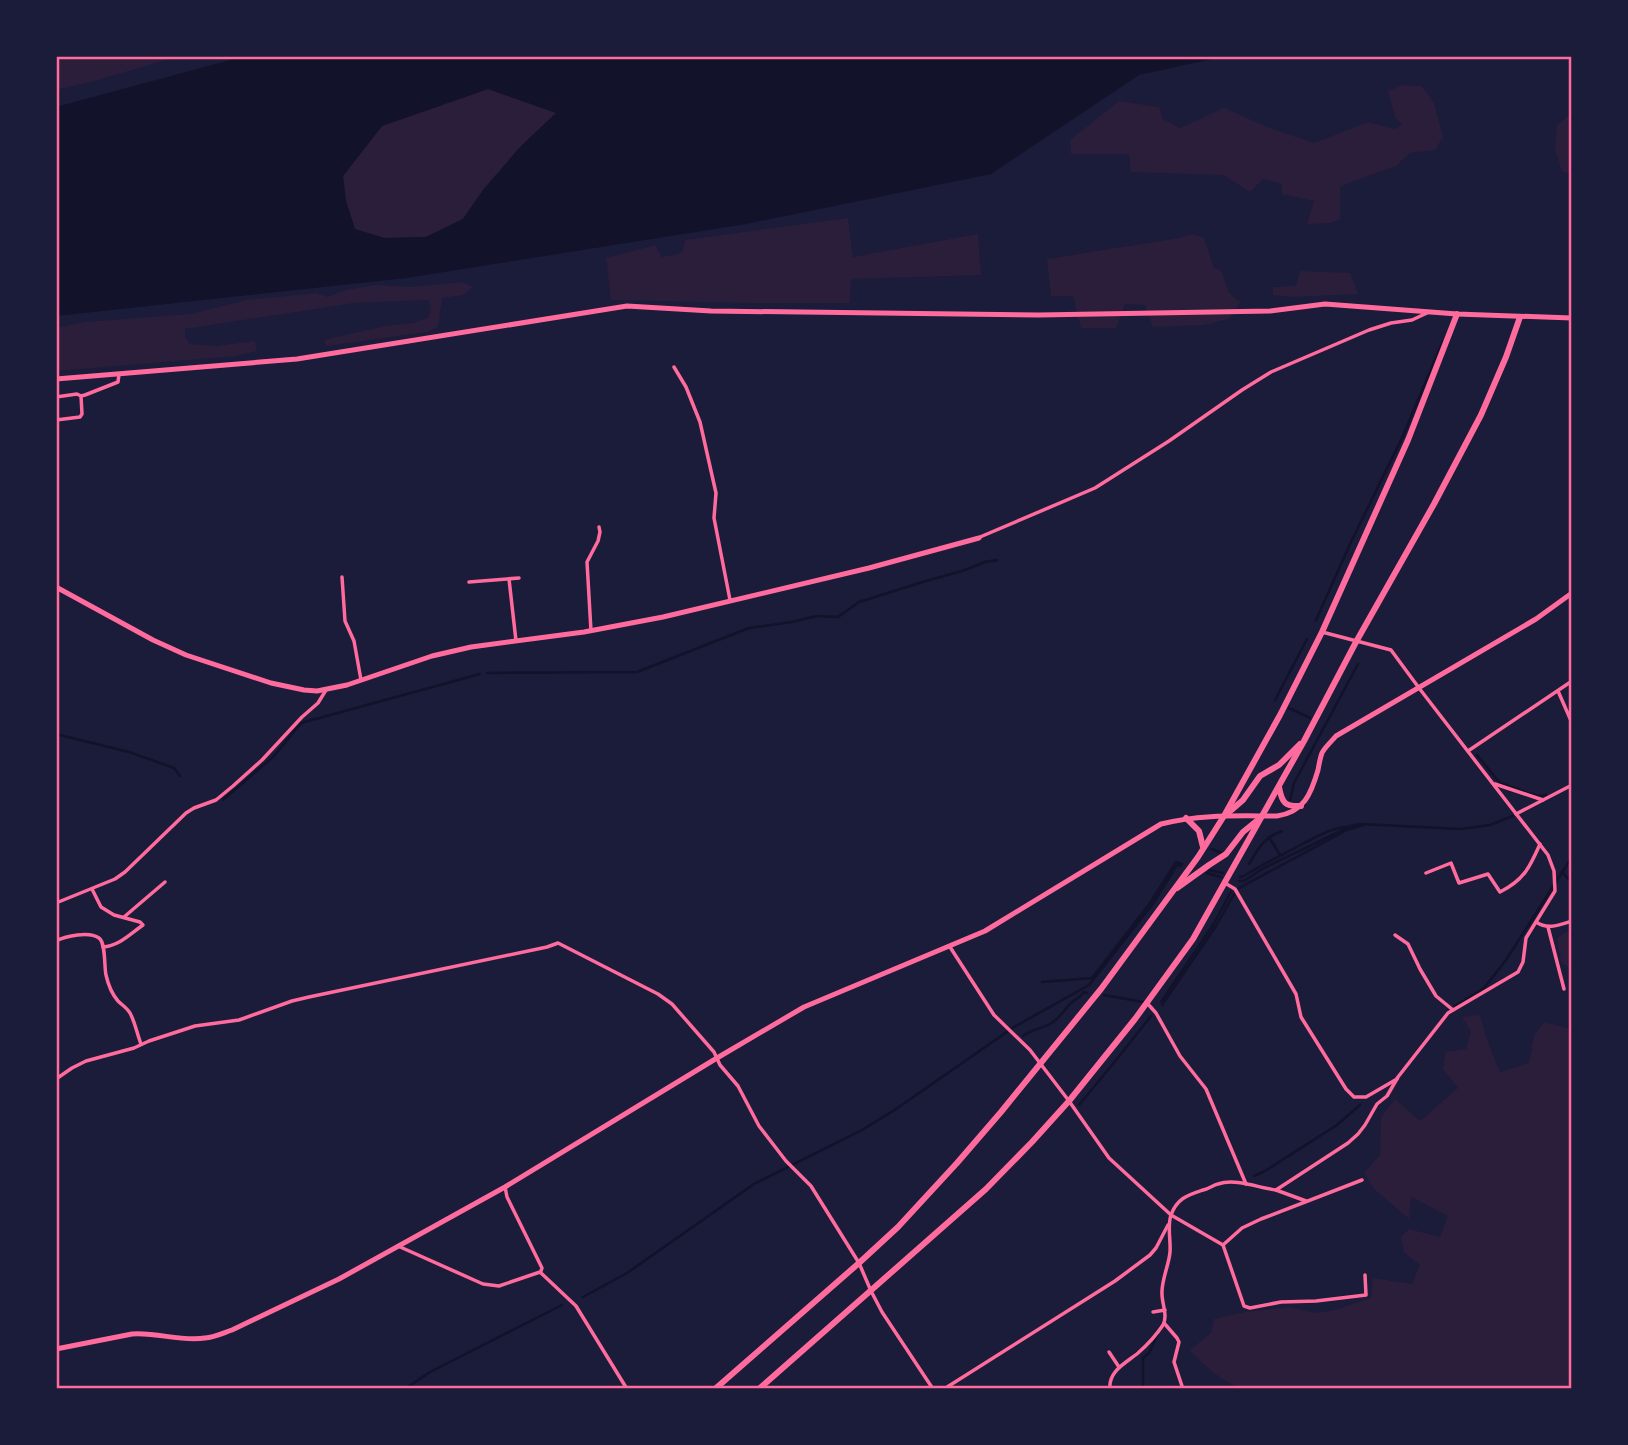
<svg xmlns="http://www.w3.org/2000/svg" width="1628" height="1445" font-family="Signika,sans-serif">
<rect width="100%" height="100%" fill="#1b1b3a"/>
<g fill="#2a1e3b">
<path d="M74,56H179L98,80L56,90V60Z"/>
<path d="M1403,85L1422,86L1434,103L1443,137L1435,150L1410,153L1396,166L1354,181L1340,187V219L1330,223L1307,224L1314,201L1282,194V184L1263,179L1250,192L1223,175L1131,172L1129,154H1071L1070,140L1119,101L1159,107L1163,119L1180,128L1224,108L1272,129L1314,143L1368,122L1395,129L1402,125L1395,117L1388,91Z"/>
<path d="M488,89L557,113L521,146L483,190L463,219L426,237L384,238L355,229L346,201L343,176L382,126Z"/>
<path d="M1572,113V174L1562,172L1555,149L1557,125Z"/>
<path d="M848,218L853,257L978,234L981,275L851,279L850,303H749L611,300L606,258L655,245L662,257L682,253L685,240Z"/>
<path d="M1193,234L1204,238L1214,268L1221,270L1229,293L1240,302L1229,319L1204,325L1153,327L1145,305L1125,304L1116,328H1081L1073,296H1051L1047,259L1179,238Z"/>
<path d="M1300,271L1350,273L1358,294L1291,297L1273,295V287L1296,286Z"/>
<path d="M462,282L473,287L463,295L442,298L438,327L427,332L326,346L324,340L385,326L413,323L428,318L431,306L428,300L354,303L185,329V336L190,344L216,346L255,341L257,351L236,356L56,371V328L84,322L191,314L247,300L316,293L328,297L345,290L375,285L411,287Z"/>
<path d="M1572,930V969L1561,962L1557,938L1564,933Z"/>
<path d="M1480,1015L1487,1040L1500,1072L1529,1063L1534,1036L1544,1022L1572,1029V1389H1241C1220,1379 1205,1367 1190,1350L1211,1333L1214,1319L1245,1312L1289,1307L1316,1313L1335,1310L1371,1298L1373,1278L1412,1284L1420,1265L1404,1252L1401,1237L1409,1229L1440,1237L1448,1216L1411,1197L1409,1219L1374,1189L1364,1173L1380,1155L1381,1117L1395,1099L1420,1121L1458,1088L1443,1069L1446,1052L1466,1049L1471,1032L1462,1017Z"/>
</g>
<path fill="#12122b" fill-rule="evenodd" d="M245,56H1226L1139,75L991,174L746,224L406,278L56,316V107ZM488,89L556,113L521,146L483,190L463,219L426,237L384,238L355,229L346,201L343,176L382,126Z"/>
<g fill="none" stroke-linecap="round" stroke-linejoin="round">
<g stroke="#12122b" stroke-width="2.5">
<path d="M1316,620L1351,542L1402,438L1443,341"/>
<path d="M487,673L637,672L749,628L792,622L817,616L838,617L859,602L926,581L962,571L985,562L997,560"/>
<path d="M1275,700L1307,639"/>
<path d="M1289,708L1310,718"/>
<path d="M56,734L129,752L174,768L180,776"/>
<path d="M1477,755L1500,783L1537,796L1546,795"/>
<path d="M223,800L274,756L301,723L480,674"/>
<path d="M1290,800L1294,783L1358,664"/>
<path d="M1269,837L1280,855"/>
<path d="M1212,849L1223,854"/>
<path d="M1249,864C1258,849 1264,837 1282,831"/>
<path d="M1209,870L1223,873"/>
<path d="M1562,872L1572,883"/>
<path d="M1207,873L1221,877"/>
<path d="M1240,877L1244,876C1263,864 1284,854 1304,843C1318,836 1331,828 1347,827"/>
<path d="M1239,881H1244L1264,868L1351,826L1360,824L1461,829L1490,825L1513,816"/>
<path d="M1239,888L1347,830L1363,825"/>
<path d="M1042,982L1092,978L1150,903L1176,862L1182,864"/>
<path d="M1104,995L1143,1002"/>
<path d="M1161,1002L1213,925L1231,892"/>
<path d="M1162,1005L1216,926L1234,894"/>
<path d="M1455,1006L1484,988L1506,960L1572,857"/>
<path d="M1023,1036C1031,1029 1041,1029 1050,1024C1059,1019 1064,1010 1071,1003C1076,999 1080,998 1084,992L1087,993"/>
<path d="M1079,1105L1117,1059L1151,1016"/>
<path d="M1254,1176L1265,1171L1337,1125L1360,1105"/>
<path d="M583,1297L627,1273L754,1184L862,1130L896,1109L1014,1027L1089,985L1152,905L1177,865L1181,866"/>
<path d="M405,1389L430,1372L562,1305"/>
<path d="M1143,1389V1358L1149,1353L1158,1334"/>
</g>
<g stroke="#ff6b9d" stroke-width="3.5">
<path d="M674,367L686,387L700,422L716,493L714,518L730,600"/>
<path d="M56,397L77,394L81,396L85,395L118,382L119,374"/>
<path d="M56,420L80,417L82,414L81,396"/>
<path d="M980,537L1095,488L1169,441L1242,390L1271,372L1369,330L1391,323L1412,320L1427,313"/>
<path d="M342,577L345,621L354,641L361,680"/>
<path d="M509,579L516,641"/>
<path d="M469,582L519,578"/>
<path d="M591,631L587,562L598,541L600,532L599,527"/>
<path d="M1558,691L1572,723"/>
<path d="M1468,751L1572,681"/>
<path d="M1495,784L1543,800"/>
<path d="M1516,814L1572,785"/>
<path d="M1426,873L1451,863L1459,883L1488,874L1500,892C1524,880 1530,867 1540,844"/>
<path d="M1225,883L1235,889L1296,994L1301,1017L1346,1089L1354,1097H1366L1397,1079"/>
<path d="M92,889L101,907L114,915L140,922L143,925C130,934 119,946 103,947"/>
<path d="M56,903L115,879L125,872L186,813L194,808L216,800L233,786L262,760L302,717L318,703L326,690"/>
<path d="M124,917L165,882"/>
<path d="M1536,922C1548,930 1559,925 1572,921"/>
<path d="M1548,927L1564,989"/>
<path d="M1395,935L1408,944L1420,969L1436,996L1453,1010"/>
<path d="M56,941C66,936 89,931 99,938C106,943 104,967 106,975C108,984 112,994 118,1001C122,1005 127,1008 130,1013C135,1022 137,1034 141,1044"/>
<path d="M950,947L994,1015L1030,1050L1069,1101L1109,1158L1171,1215L1223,1245L1244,1306L1250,1308L1281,1302L1316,1301L1366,1295L1365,1275"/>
<path d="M1147,1003L1156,1013L1180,1056L1206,1089L1246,1184"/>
<path d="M56,1079L72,1068L86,1061L134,1048L149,1041L195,1026L239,1020L292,1001L309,997L547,947L558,943L658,994L672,1004L714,1052L720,1065L738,1086L759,1126L786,1161L811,1186L859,1263L871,1291L882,1312L933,1389"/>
<path d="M505,1187L507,1197L542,1268L541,1271"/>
<path d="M1276,1190L1306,1201"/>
<path d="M1223,1245L1242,1228L1261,1219L1362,1180"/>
<path d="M398,1246L483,1284L499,1286L540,1272L576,1306L627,1389"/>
<path d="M1153,1312L1165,1310"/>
<path d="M1164,1323L1177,1338L1179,1342L1174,1362L1183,1389"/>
<path d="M1109,1352L1119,1367"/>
<path d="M944,1389L1115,1281L1150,1255L1156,1248L1168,1225"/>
<path d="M1110,1389C1108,1371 1126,1363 1138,1353C1146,1346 1157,1334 1163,1325C1168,1316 1162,1304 1162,1294C1161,1281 1169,1265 1170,1252C1171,1240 1167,1226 1171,1215C1177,1198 1188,1195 1203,1190C1209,1189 1213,1185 1218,1184C1236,1178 1259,1188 1276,1190L1348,1143L1358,1134L1365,1125L1377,1104L1387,1096L1398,1077L1448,1013L1518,972L1523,962L1526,938L1555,891L1554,871L1548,855L1419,688L1391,650L1322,632"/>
</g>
<g stroke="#ff6b9d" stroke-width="5">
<path d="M56,587L153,640L186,655L271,683L304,690L317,691L347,685L432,656L471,647L584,632L663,617L869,568L979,538"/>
<path d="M56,1349L132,1334C157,1332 181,1342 205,1338C215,1337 223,1333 232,1330L339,1279L505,1187L717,1058L804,1007L985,931L1161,824C1201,814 1236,816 1277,816C1304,812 1311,794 1318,770C1319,765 1320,758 1322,753C1325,747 1332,741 1336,736L1536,619L1572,593"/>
</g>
<path stroke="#ff6b9d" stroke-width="5" d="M56,379L297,359L627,306L711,311L1039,315L1270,311L1325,304L1457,314L1572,318"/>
<g stroke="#ff6b9d" stroke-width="6">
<path d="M1279,787C1282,803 1285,807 1301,806"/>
<path d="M1228,813L1243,800L1260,776L1279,765L1300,744"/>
<path d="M1186,818L1199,831L1203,847"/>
<path d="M1177,888L1209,865L1226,854L1243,832L1259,819"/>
<path d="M715,1389L859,1263L898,1227L957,1163L1001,1112L1101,989L1198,857L1224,816L1280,715L1322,632L1408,440L1457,314"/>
<path d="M759,1389L986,1189L1032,1142L1069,1101L1135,1019L1193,939L1304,741L1356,642L1434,504L1481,415L1506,357L1520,317"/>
</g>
</g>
<rect width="1628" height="1445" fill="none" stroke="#1b1b3a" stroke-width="116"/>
<rect x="58" y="58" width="1512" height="1329" fill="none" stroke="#ff6b9d" stroke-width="2.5"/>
</svg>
